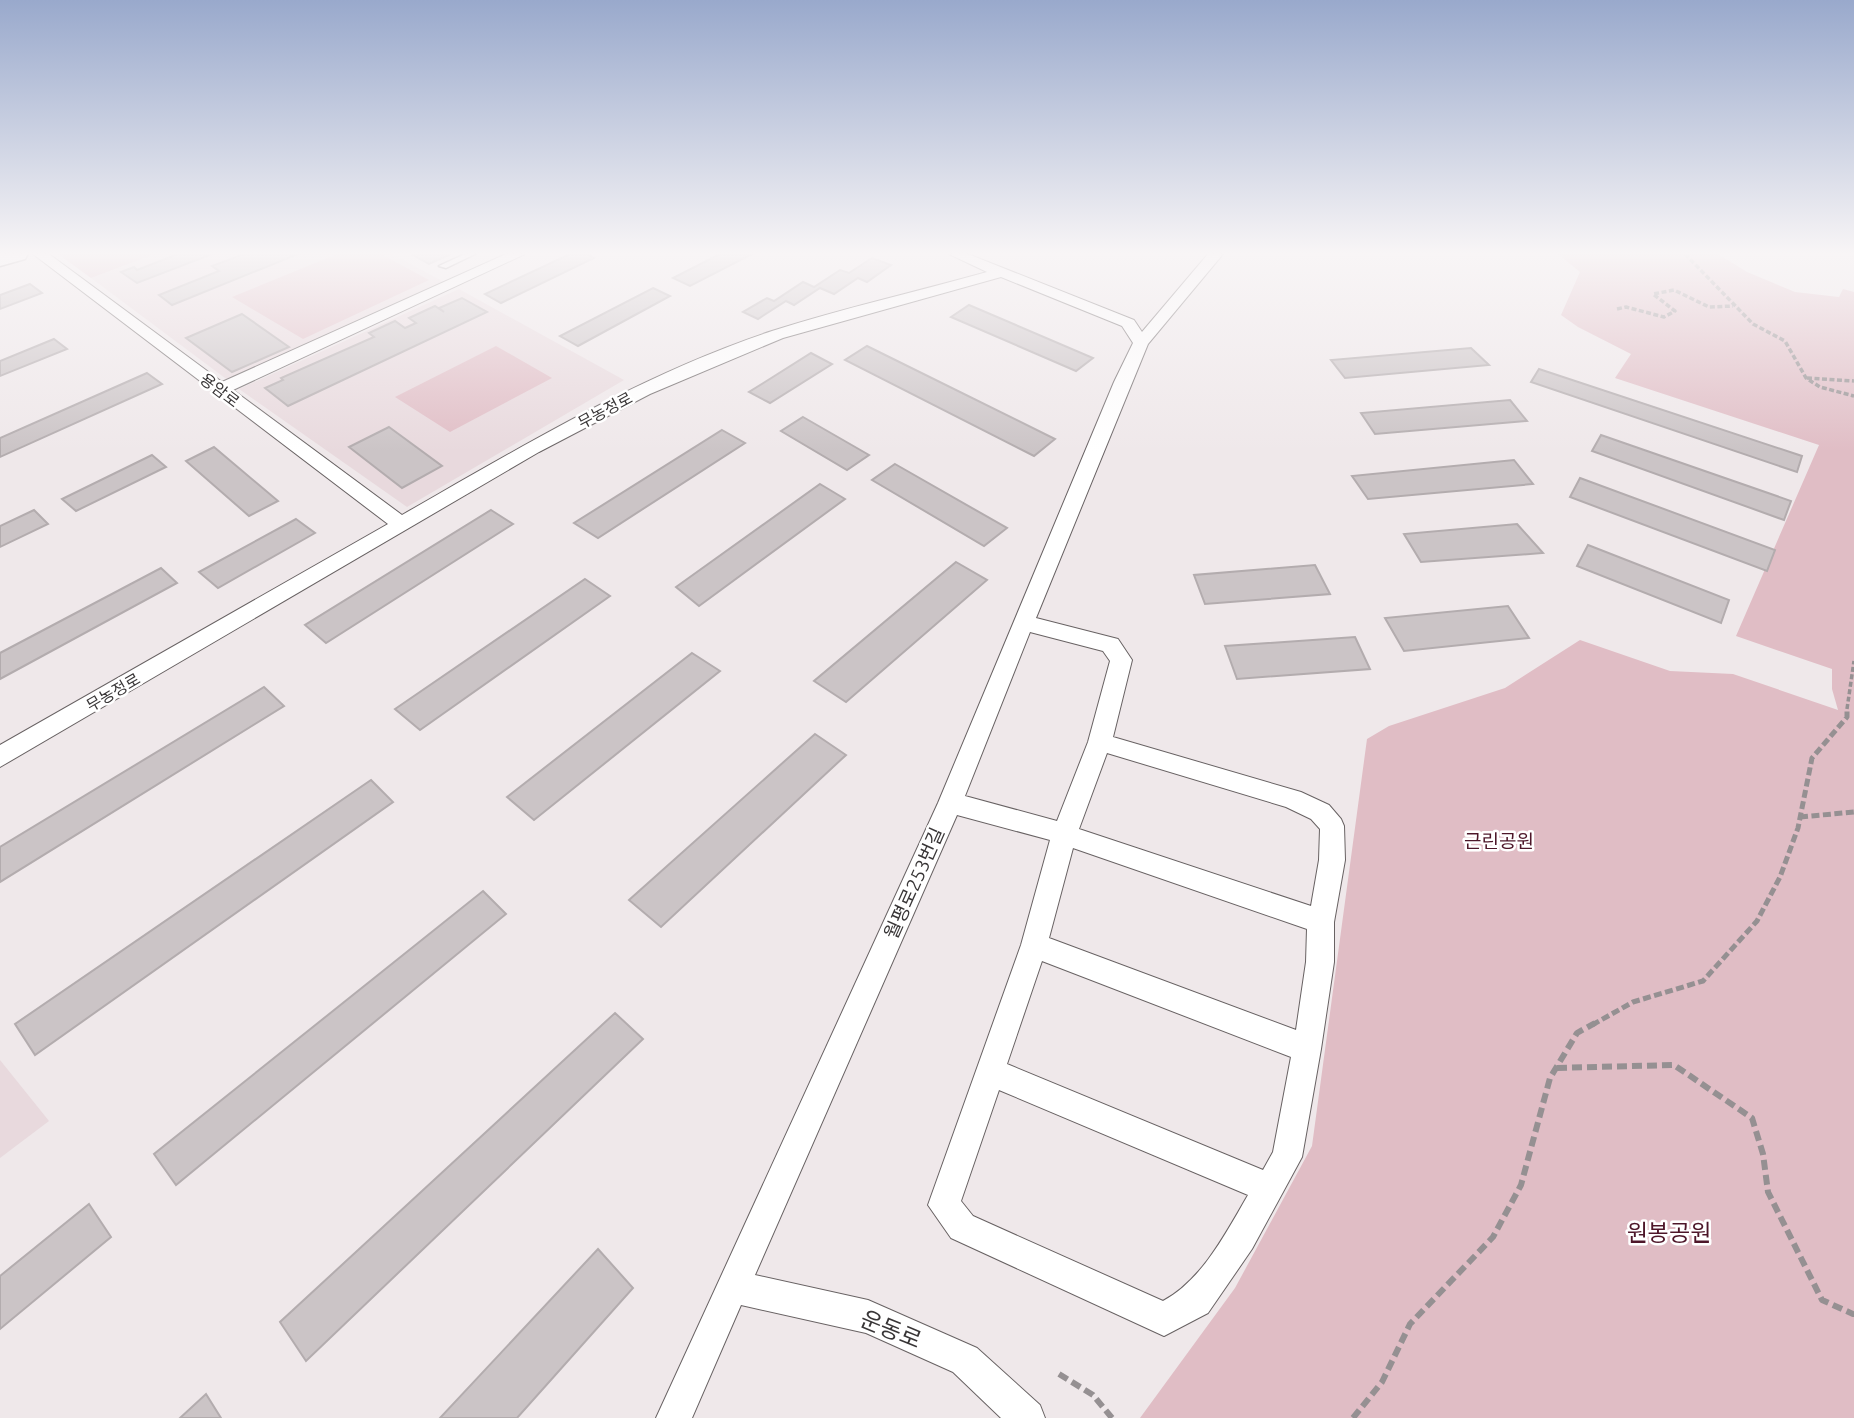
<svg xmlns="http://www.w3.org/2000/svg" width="1854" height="1418" font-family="Ubuntu,'Noto Sans KR',sans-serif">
<rect width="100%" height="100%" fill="#efe8ea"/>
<g fill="#e8d9dd">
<path d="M155,254H392L444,282L229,381L91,278Z"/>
<path d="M459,289L624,380L407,507L239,389Z"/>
<path d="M0,1060L49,1121L0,1158Z"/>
</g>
<g fill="#e0bdc5">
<path d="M58,254H155L91,278Z"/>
<path d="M337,254H381L429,280L303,339L232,297Z"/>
<path d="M1558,254H1718L1747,272L1795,292L1839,297L1843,289L1854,292V1418H1140L1235,1288L1312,1146L1367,739L1389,726L1505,688L1580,640L1670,671L1733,674L1838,710L1832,689V669L1736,636L1819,445L1615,378L1631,354L1578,327L1561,315L1580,272Z"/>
<path d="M496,346L552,378L450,432L395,397Z"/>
</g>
<g fill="#cbc4c6" stroke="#b3acae" stroke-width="2">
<path d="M178,254H212L137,283L121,272L134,267L137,270Z"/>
<path d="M244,254H298L172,305L159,295L219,271L212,266Z"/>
<path d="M451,254L429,264L413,255L415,254Z"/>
<path d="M570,254H587L594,258L501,303L485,294Z"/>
<path d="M720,254H752L690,286L673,278Z"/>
<path d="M872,258L891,265L867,282L858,278L834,294L820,288L794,305L786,301L758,319L743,312L767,298L774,301L803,282L814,287L840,270L849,273Z"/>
<path d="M30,284L42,293L0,309V295Z"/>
<path d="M653,288L670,296L578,346L560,336Z"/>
<path d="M462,298L487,312L288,406L265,388L283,380L281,378L374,337L369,333L395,321L405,328L416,323L409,318L435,306L444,312L439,308Z"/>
<path d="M969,305L1093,358L1076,371L951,317Z"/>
<path d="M242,314L289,347L232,372L186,338Z"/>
<path d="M54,339L67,349L0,376V361Z"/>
<path d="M867,346L1055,439L1034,456L845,360Z"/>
<path d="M1471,348L1489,365L1345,378L1331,360Z"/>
<path d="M811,353L832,364L770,403L749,392Z"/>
<path d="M1539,369L1802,456L1797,472L1531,382Z"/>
<path d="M147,373L162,384L0,457V438Z"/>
<path d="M1510,400L1527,421L1375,434L1361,413Z"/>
<path d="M803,417L869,455L847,470L781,431Z"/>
<path d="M389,427L442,466L402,488L349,447Z"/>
<path d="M722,430L745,443L598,538L574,523Z"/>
<path d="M1601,435L1791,501L1784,520L1592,451Z"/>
<path d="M214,447L278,501L249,516L186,461Z"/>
<path d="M152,455L166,467L76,511L62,499Z"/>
<path d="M1514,460L1533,484L1368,499L1352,476Z"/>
<path d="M895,464L1007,528L984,546L872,480Z"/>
<path d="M1580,478L1775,550L1767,571L1570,497Z"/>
<path d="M820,484L845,499L699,606L676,587Z"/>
<path d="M34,510L48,524L0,547V526Z"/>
<path d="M491,510L513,524L326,643L305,625Z"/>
<path d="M296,519L315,533L218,588L199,572Z"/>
<path d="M1517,524L1543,553L1421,562L1404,534Z"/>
<path d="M1588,545L1729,600L1721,623L1577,566Z"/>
<path d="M956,562L987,580L846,702L814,681Z"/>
<path d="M1315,565L1330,594L1205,604L1194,575Z"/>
<path d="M161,568L177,583L0,679V653Z"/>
<path d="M585,579L610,596L420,730L395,709Z"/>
<path d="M1508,606L1529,638L1404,651L1385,618Z"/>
<path d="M1355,637L1370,669L1237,679L1225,646Z"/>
<path d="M692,653L720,671L534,820L507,797Z"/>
<path d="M264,687L284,706L0,882V847Z"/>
<path d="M815,734L846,755L661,927L629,900Z"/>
<path d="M371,780L393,802L35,1055L15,1024Z"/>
<path d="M483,891L506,914L176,1185L154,1154Z"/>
<path d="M615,1013L643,1039L306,1361L280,1322Z"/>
<path d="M89,1204L111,1237L0,1329V1276Z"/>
<path d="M598,1249L633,1288L517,1418H440Z"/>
<path d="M206,1394L221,1418H180Z"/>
</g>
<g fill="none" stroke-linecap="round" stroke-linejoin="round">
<g stroke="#686263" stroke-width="3">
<path id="lane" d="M465,254H475L446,268L439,266Z"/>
</g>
<g stroke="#686263" stroke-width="2">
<path id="street" d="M33,254H49L222,382L506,254H525L233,390L402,515C521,447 642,374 772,331C843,308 916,292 987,272L949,254H968L1134,320L1142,332L1208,254H1223L1148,344L1036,618L1118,639L1132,660L1113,737L1301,792L1329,805L1341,819L1344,826L1345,860L1334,922V962L1321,1049L1302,1157L1252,1249L1208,1313L1164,1336L951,1238L928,1205L1021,945L1050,840L957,815L755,1275L868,1300L977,1348L1040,1405L1045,1418H1001L953,1372L866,1333L741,1305L692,1418H656L938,803L1114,382L1133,343L1122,326L1001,277L783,338L650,394L539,452L0,767V745L388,524ZM1030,632L1103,651L1110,661L1088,742L1057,821L965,796ZM1107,753L1286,807L1311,819L1320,829L1319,860L1311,906L1079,829ZM1073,848L1307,929L1306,962L1296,1030L1049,938ZM1042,961L1291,1057L1273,1152L1263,1170L1007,1064ZM999,1090L1248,1195C1226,1233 1202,1280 1163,1301L973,1216L961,1201Z"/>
</g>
<g stroke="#686263" stroke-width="3">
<path id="secondary" d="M0,254H28L25,259L0,266Z"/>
</g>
<g stroke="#959092" stroke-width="3.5" stroke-dasharray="5 2.5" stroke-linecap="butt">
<path d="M1685,254L1753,324L1785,341L1806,378L1820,387L1854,396"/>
<path d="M1617,309L1626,307L1664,317L1675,311L1653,294L1674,290L1709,307L1733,306"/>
<path d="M1807,378L1854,381"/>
<path d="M1847,709L1854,661"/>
</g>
<g stroke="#959092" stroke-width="5" stroke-dasharray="8 3.5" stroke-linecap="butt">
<path d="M1800,817L1854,812"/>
<path d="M1592,1025L1633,1002L1703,981L1757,921L1780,877L1798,828L1812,758L1847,717V708"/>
</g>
<g stroke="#959092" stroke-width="6" stroke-dasharray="10 5" stroke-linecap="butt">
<path d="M1557,1068L1674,1065L1752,1118L1763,1154L1768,1192L1822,1300L1853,1314L1854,1309"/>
<path d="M1059,1374L1093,1395L1112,1418"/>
<path d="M1353,1418L1382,1382L1410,1324L1493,1237L1521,1185L1550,1078L1577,1033L1595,1023"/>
</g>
<use href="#lane" fill="#fff" fill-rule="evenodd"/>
<use href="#street" fill="#fff" fill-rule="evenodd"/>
<use href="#secondary" fill="#fff" fill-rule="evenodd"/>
</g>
<linearGradient id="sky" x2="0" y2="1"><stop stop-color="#99a9cc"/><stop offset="0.56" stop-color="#f8f5f6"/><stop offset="1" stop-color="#f8f5f6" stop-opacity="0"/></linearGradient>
<rect width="1854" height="452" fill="url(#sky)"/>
<g text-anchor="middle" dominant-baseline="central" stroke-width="5" stroke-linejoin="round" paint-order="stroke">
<g font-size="16" fill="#393637" stroke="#fff">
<text transform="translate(220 390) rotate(37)">용암로</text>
<text transform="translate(605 410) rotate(-28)">무농정로</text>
<text transform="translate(113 692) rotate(-30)">무농정로</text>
</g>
<g font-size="19" fill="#4d1629" stroke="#fff">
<text x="1499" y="841">근린공원</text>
</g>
<g font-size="19" fill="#393637" stroke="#fff">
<text transform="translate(914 883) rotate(-66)">월평로253번길</text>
</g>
<g font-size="23" fill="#4d1629" stroke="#fff">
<text x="1669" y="1232">원봉공원</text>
</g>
<g font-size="23" fill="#393637" stroke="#fff">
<text transform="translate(891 1329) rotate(22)">운동로</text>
</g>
</g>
</svg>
